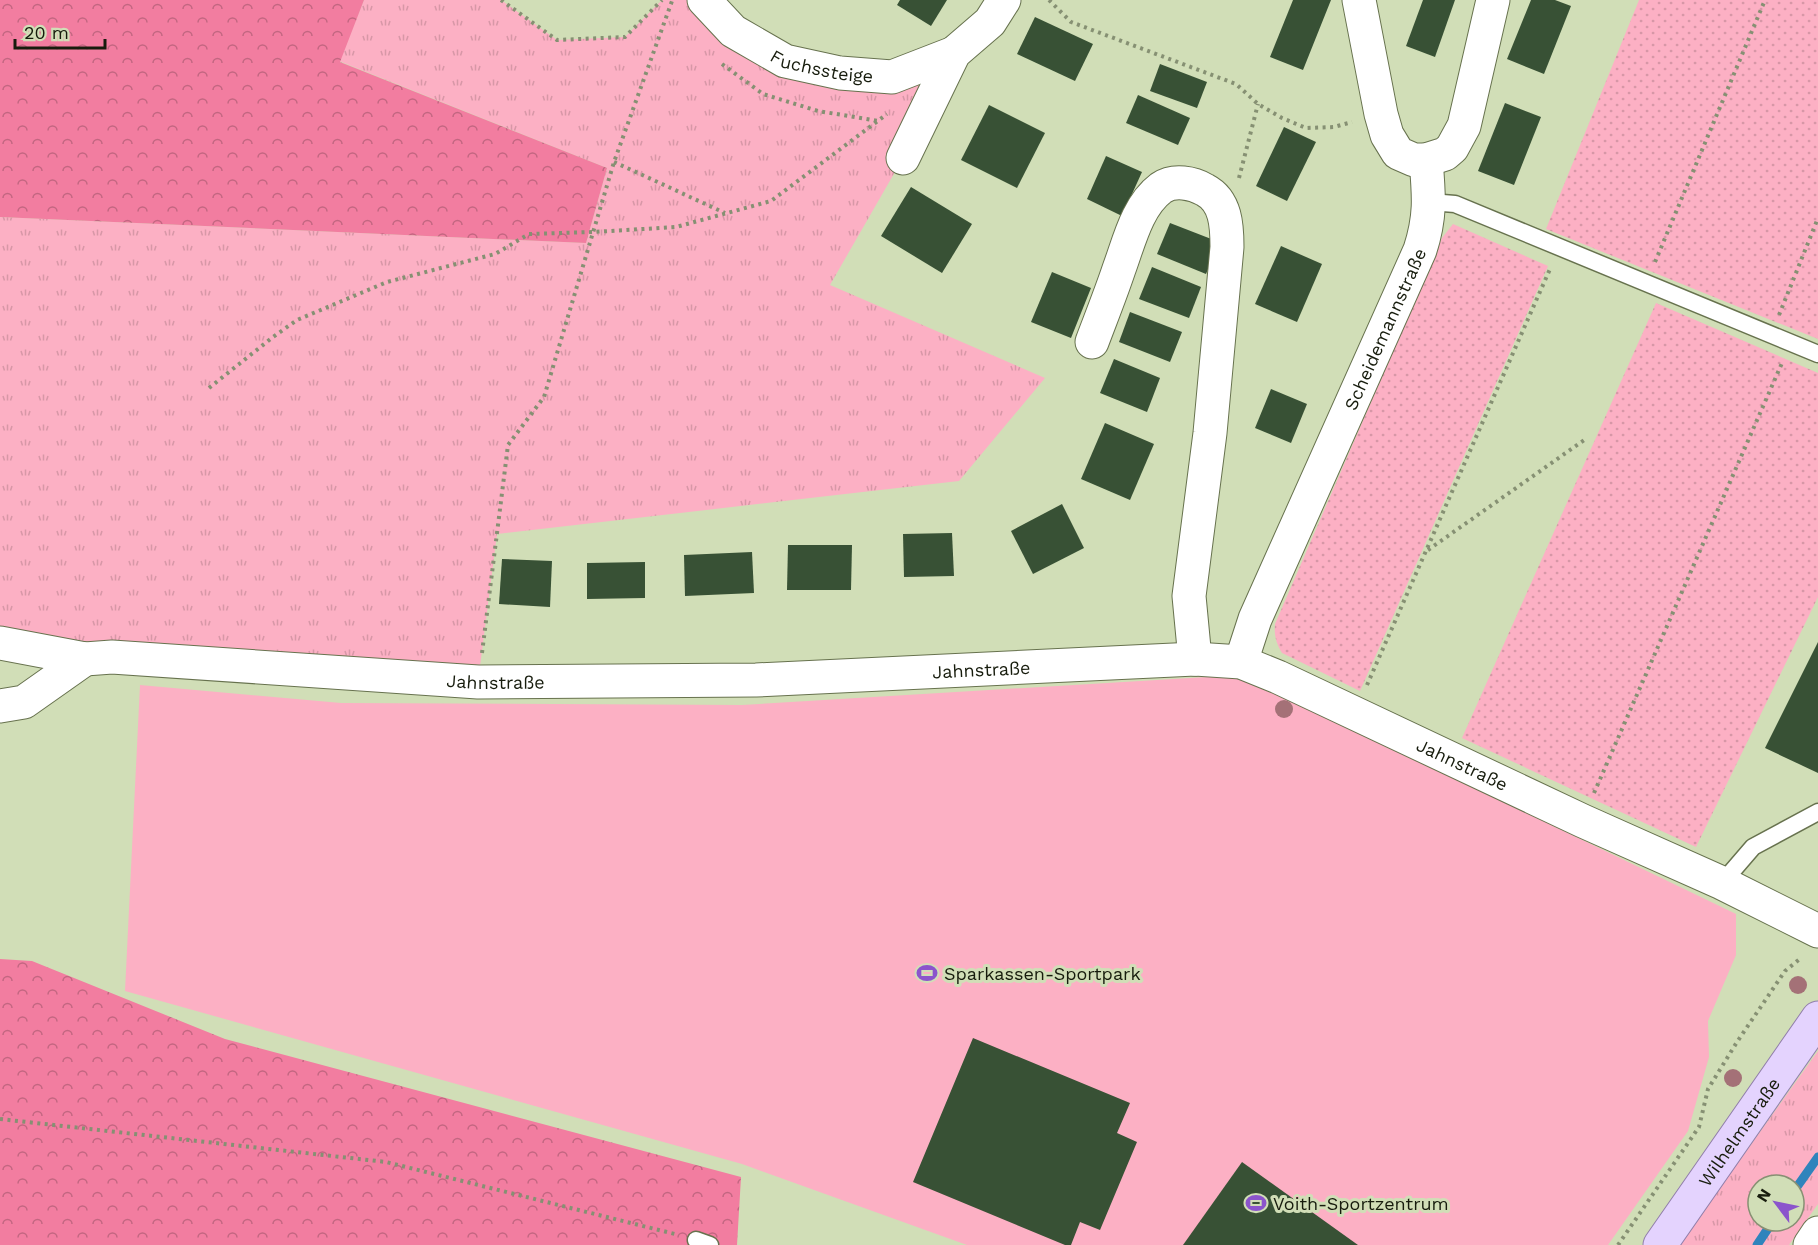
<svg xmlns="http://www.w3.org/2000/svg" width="1818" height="1245" font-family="'Work Sans',sans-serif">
<defs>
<pattern id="grass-tufts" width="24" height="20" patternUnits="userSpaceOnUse" patternTransform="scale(1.5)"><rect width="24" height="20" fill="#fcb0c4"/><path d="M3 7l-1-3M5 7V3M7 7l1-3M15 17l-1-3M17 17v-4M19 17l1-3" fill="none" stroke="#d797a7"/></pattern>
<pattern id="forest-crowns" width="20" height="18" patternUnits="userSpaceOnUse" patternTransform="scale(1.5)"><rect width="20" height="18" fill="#f27da0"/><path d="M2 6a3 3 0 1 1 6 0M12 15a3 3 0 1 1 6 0" fill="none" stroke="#c36681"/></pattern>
<pattern id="garden-dots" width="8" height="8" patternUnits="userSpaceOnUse" patternTransform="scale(1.5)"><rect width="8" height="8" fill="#fcb0c4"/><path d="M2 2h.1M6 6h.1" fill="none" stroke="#d797a7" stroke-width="1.8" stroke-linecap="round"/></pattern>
</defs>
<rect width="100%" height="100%" fill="#d1deb7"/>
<g fill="url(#grass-tufts)" fill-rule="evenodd">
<path d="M364,0H501L557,40L625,37L662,0H704L840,73L954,53L903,158L830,285L1045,378L959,481L497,534L478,682L0,643V217L586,243L607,168L339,61Z"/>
<path d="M1818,1051V1204L1789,1245H1679ZM1758,1185H1794V1221H1758Z"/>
</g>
<g fill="url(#forest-crowns)">
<path d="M0,0H364L340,62L607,168L586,243L0,217Z"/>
<path d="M0,959L32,961L225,1039L741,1177L737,1245H0Z"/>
</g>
<g fill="url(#garden-dots)">
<path d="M1639,0H1818V339L1546,229Z"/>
<path d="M1453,224L1548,266L1360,691L1282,653C1276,643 1274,635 1275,624L1442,238Z"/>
<path d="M1656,303L1818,373V597L1696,847L1462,738Z"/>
</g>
<path fill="#fcb0c4" d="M1240,675L1736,914V955L1708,1021L1709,1057L1688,1131L1608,1245H967L742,1164L125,991L140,685L341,703L742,705Z"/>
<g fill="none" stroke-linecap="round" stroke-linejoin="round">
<g stroke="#2f84bc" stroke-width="9">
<path d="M1794,1191L1818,1157"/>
<path d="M1757,1245L1773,1221"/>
</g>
</g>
<g fill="#385135">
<path d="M900,0H947L931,26L897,5Z"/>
<path d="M1293,0H1331L1303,70L1270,57Z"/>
<path d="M1423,0H1455L1435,57L1406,46Z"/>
<path d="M1531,0H1555L1571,6L1544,74L1507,59Z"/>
<path d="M1035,17L1093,44L1075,81L1017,54Z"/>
<path d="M1160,64L1207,82L1197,108L1150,91Z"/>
<path d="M1138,95L1190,118L1178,145L1126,123Z"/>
<path d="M1505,103L1541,117L1514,185L1478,171Z"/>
<path d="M989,105L1045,133L1017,188L961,160Z"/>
<path d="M1284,127L1316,142L1287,201L1256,186Z"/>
<path d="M1106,156L1142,172L1122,216L1087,199Z"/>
<path d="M911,187L972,224L942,273L881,236Z"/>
<path d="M1170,223L1219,242L1206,274L1157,254Z"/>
<path d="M1281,246L1322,264L1297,322L1255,304Z"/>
<path d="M1152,267L1201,287L1189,318L1139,299Z"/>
<path d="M1052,272L1091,288L1071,338L1031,322Z"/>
<path d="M1130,312L1182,332L1170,362L1119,342Z"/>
<path d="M1114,359L1160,378L1147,412L1100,393Z"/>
<path d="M1271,389L1307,404L1291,443L1255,428Z"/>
<path d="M1105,423L1154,444L1130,500L1081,479Z"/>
<path d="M1062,504L1084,548L1033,574L1011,531Z"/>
<path d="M952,533L954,576L904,577L903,534Z"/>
<path d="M788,545H852L851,590H787Z"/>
<path d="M752,552L754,593L685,596L684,555Z"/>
<path d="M502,559L552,561L550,607L499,604Z"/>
<path d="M645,562V598L587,599V563Z"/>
<path d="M1818,642V773L1765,748Z"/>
<path d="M973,1038L1130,1103L1117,1133L1137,1142L1100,1230L1080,1222L1071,1245H1065L913,1182Z"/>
<path d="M1242,1162L1358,1245H1183Z"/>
</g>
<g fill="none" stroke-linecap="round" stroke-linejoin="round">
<g stroke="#67724e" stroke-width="19">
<g id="service">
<path d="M1430,202L1455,204L1818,354"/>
<path d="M1722,883L1753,847L1818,812"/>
<path d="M696,1240L710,1245"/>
</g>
</g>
<g stroke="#67724e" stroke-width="35">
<g id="minor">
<path id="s1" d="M704,0L733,31L785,61L840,73L892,77L954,53"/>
<path d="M1359,0L1381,114L1387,135L1398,153L1414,160H1426L1445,154L1452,148L1464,126L1493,0"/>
<path d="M903,158L954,53L990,22L1004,0"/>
<path d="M1092,342C1101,318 1111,293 1119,269C1129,242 1137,206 1161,188C1174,179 1193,183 1205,190C1226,201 1227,226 1227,247L1210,433L1189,596L1195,659"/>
<path id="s2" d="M0,643L85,659L112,657L478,682L756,680L1195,659L1241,662L1278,677L1583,821L1722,883L1818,931"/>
<path id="s3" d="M1241,662L1255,619L1420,250C1431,216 1429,196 1426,160"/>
<path d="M0,706L24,702L85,659"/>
<path d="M1810,1245L1818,1233"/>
</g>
</g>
<g stroke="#917faa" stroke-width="35">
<g id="primary">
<path id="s4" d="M1660,1245L1818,1018"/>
</g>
</g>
<g stroke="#869073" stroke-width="4" stroke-dasharray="3 4.5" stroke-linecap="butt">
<path d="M501,0L557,40L625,37L662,0"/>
<path d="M1049,0L1071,22L1236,84L1258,104L1282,118L1306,128L1334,127L1352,122"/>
<path d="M722,64L763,94L818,111L879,121"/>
<path d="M614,162L725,213"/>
<path d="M1239,178L1258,104"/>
<path d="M1655,262L1765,0"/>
<path d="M1779,315L1818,218"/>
<path d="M209,388L273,337L297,320L387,282L495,254L529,234L593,232L676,227L771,201L887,114"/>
<path d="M1428,550L1587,438"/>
<path d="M482,653L508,445L544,397L614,162L672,1"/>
<path d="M1367,685L1550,269"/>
<path d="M1594,793L1782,363"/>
<path d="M0,1119L386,1162L675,1234"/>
<path d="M1618,1245L1699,1127L1708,1089L1737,1042L1785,971L1801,958"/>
</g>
<use href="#service" stroke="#fff" stroke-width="16"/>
<use href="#minor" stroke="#fff" stroke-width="33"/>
<use href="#primary" stroke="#e4d3fe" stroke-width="33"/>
</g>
<g fill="#a47177">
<circle cx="1284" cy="709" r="9"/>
<circle cx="1798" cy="985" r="9"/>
<circle cx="1733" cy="1078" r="9"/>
</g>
<defs>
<g id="stadium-bare" transform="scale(1.62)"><path d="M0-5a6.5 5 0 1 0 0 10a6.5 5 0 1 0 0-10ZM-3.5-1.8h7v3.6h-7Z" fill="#8b54cc" stroke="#d1deb7" stroke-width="2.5" paint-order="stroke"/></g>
</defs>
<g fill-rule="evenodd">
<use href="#stadium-bare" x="927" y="973"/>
<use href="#stadium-bare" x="1256" y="1203"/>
</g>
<g text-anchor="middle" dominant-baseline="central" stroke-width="6" stroke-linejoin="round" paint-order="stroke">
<g font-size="18" fill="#171c0d" stroke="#d1deb7">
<text stroke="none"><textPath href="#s1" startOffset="140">Fuchssteige</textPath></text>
<text stroke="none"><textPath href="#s3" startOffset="363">Scheidemannstraße</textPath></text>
<text stroke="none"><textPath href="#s2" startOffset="984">Jahnstraße</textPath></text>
<text stroke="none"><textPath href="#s2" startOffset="498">Jahnstraße</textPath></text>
<text stroke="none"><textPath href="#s2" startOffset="1488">Jahnstraße</textPath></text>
<text stroke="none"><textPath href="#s4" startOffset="138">Wilhelmstraße</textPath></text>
</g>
<g font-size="18" fill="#171c0d" stroke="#d1deb7" text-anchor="start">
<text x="944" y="973">Sparkassen-Sportpark</text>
<text x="1273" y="1203">Voith-Sportzentrum</text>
</g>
</g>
<g transform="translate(1776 1203) rotate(302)"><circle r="28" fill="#d1deb7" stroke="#879073" stroke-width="1.5"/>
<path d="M0-4.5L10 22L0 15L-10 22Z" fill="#8b54cc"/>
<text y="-9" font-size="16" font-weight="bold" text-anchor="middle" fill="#171c0d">N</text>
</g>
<path d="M15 39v9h90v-9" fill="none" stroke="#171c0d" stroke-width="3"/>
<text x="24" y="39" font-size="18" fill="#171c0d" stroke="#d1deb7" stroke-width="4.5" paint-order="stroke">20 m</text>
</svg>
